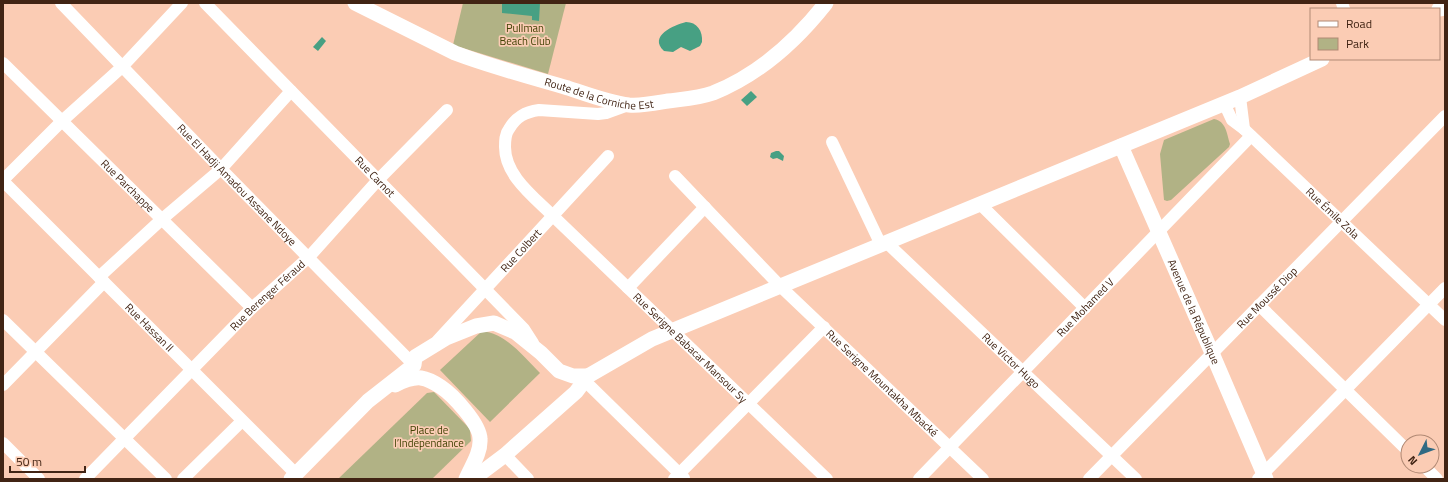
<svg xmlns="http://www.w3.org/2000/svg" width="1448" height="482" font-family="'Titillium Web',sans-serif">
<rect width="100%" height="100%" fill="#fbccb4"/>
<g fill="#b1b285">
<path d="M463,3H566L548,74L453,45Z"/>
<path d="M1214,119C1226,121 1227,134 1230,144L1229,147L1171,200L1167,201L1164,200L1160,154L1164,140Z"/>
<path d="M482,331C507,334 523,356 540,373L490,422L440,370Z"/>
<path d="M434,392L470,429L471,441L432,479H338L427,393Z"/>
</g>
<g fill="#47a083">
<path d="M502,3H540L539,21L532,20V16L502,13Z"/>
<path d="M686,22C697,22 703,31 702,42L700,46L690,51L681,47L673,52L664,51C648,36 674,25 686,22Z"/>
<path d="M322,37L326,41L318,51L313,47Z"/>
<path d="M751,91L757,97L747,106L741,100Z"/>
<path d="M776,151H779L784,156L783,161L777,158L773,159L770,157L771,153Z"/>
</g>
<g fill="none" stroke-linecap="round" stroke-linejoin="round">
<g stroke="#fff" stroke-width="12">
<path id="s1" d="M61,3L221,169L414,365"/>
<path id="s2" d="M205,3L485,289L524,329L533,343"/>
<path d="M1342,3L1344,9"/>
<path id="s3" d="M3,63L252,308"/>
<path d="M1240,97L1244,129"/>
<path id="s4" d="M1224,103L1232,120L1244,129L1445,320"/>
<path id="s5" d="M628,105L606,113L598,114L539,110C525,112 516,117 509,129C505,134 505,141 505,147C505,176 534,197 553,216L827,479"/>
<path d="M832,142L881,245"/>
<path id="s6" d="M675,176L781,287L983,479"/>
<path d="M3,180L62,121L122,67L182,3"/>
<path id="s7" d="M3,181L296,474"/>
<path d="M980,204L1085,308"/>
<path id="s8" d="M887,243L1136,479"/>
<path d="M99,277L161,220L221,169L291,91"/>
<path d="M628,288L705,207"/>
<path d="M1259,305L1408,451"/>
<path d="M3,320L166,479"/>
<path id="s9" d="M438,340L608,156"/>
<path d="M585,381L684,478"/>
<path d="M3,385L104,282"/>
<path d="M3,443L39,479"/>
<path d="M505,455L528,479"/>
<path d="M1424,466L1437,479"/>
<path id="s10" d="M85,479L252,308L309,257L378,180L447,110"/>
<path d="M183,479L242,421"/>
<path d="M674,479L824,327"/>
<path id="s11" d="M919,479L1251,136"/>
<path id="s12" d="M1089,479L1445,116"/>
<path d="M1258,479L1445,288"/>
</g>
<g stroke="#fff" stroke-width="15">
<path id="s13" d="M355,3L455,53L466,57C500,69 534,78 568,88C586,94 610,103 629,105C642,106 656,103 668,101C683,99 699,98 713,93C758,75 796,41 826,3"/>
<path d="M1439,9L1445,8"/>
<path id="s14" d="M1121,146L1212,353L1266,479"/>
<path d="M395,385C403,381 412,377 421,378C428,379 435,383 441,387C453,395 480,424 480,439C481,453 471,467 466,479"/>
<path d="M291,479L368,401L414,365L415,357L446,338L476,326L494,323L515,332L541,353L559,371L573,376H588"/>
<path d="M473,479L505,455L576,392L588,376L652,339L1240,97L1322,59"/>
</g>
</g>
<g text-anchor="middle" dominant-baseline="central" stroke-width="3.5" stroke-linejoin="round" paint-order="stroke">
<g font-size="11" fill="#424205" stroke="#fbccb4">
<text x="525" y="28">Pullman<tspan x="525" dy="13">Beach Club</tspan></text>
<text x="429" y="430">Place de<tspan x="429" dy="13">l’Indépendance</tspan></text>
</g>
<g font-size="11" fill="#412414" stroke="#fbccb4">
<text stroke="none"><textPath href="#s13" startOffset="262">Route de la Corniche Est</textPath></text>
<text stroke="none"><textPath href="#s2" startOffset="243">Rue Carnot</textPath></text>
<text stroke="none"><textPath href="#s1" startOffset="253">Rue El Hadji Amadou Assane Ndoye</textPath></text>
<text stroke="none"><textPath href="#s3" startOffset="175">Rue Parchappe</textPath></text>
<text stroke="none"><textPath href="#s4" startOffset="156">Rue Émile Zola</textPath></text>
<text stroke="none"><textPath href="#s9" startOffset="122">Rue Colbert</textPath></text>
<text stroke="none"><textPath href="#s10" startOffset="259">Rue Berenger Féraud</textPath></text>
<text stroke="none"><textPath href="#s12" startOffset="254">Rue Moussé Diop</textPath></text>
<text stroke="none"><textPath href="#s11" startOffset="239">Rue Mohamed V</textPath></text>
<text stroke="none"><textPath href="#s14" startOffset="181">Avenue de la République</textPath></text>
<text stroke="none"><textPath href="#s7" startOffset="207">Rue Hassan ll</textPath></text>
<text stroke="none"><textPath href="#s5" startOffset="423">Rue Serigne Babacar Mansour Sy</textPath></text>
<text stroke="none"><textPath href="#s8" startOffset="171">Rue Victor Hugo</textPath></text>
<text stroke="none"><textPath href="#s6" startOffset="293">Rue Serigne Mountakha Mbacké</textPath></text>
</g>
</g>
<rect width="1448" height="482" fill="none" stroke="#412414" stroke-width="8"/>
<rect x="1310" y="8" width="130" height="52" fill="#fbccb4" stroke="#b18974"/>
<rect x="1318" y="21" width="20" height="6" fill="#ffffff" stroke="#b18974"/>
<text x="1346" y="28" font-size="12" fill="#412414">Road</text>
<rect x="1318" y="38" width="20" height="12" fill="#b1b285" stroke="#b18974"/>
<text x="1346" y="48" font-size="12" fill="#412414">Park</text>
<g transform="translate(1420 454) rotate(228)"><circle r="19" fill="#fbccb4" stroke="#b18974"/>
<path d="M0-3L7 15L0 10L-7 15Z" fill="#306a83"/>
<text y="-6" font-size="11" font-weight="bold" text-anchor="middle" fill="#412414">N</text>
</g>
<path d="M10 466v6h75v-6" fill="none" stroke="#412414" stroke-width="2"/>
<text x="16" y="466" font-size="12" fill="#412414" stroke="#fbccb4" stroke-width="3" paint-order="stroke">50 m</text>
</svg>
